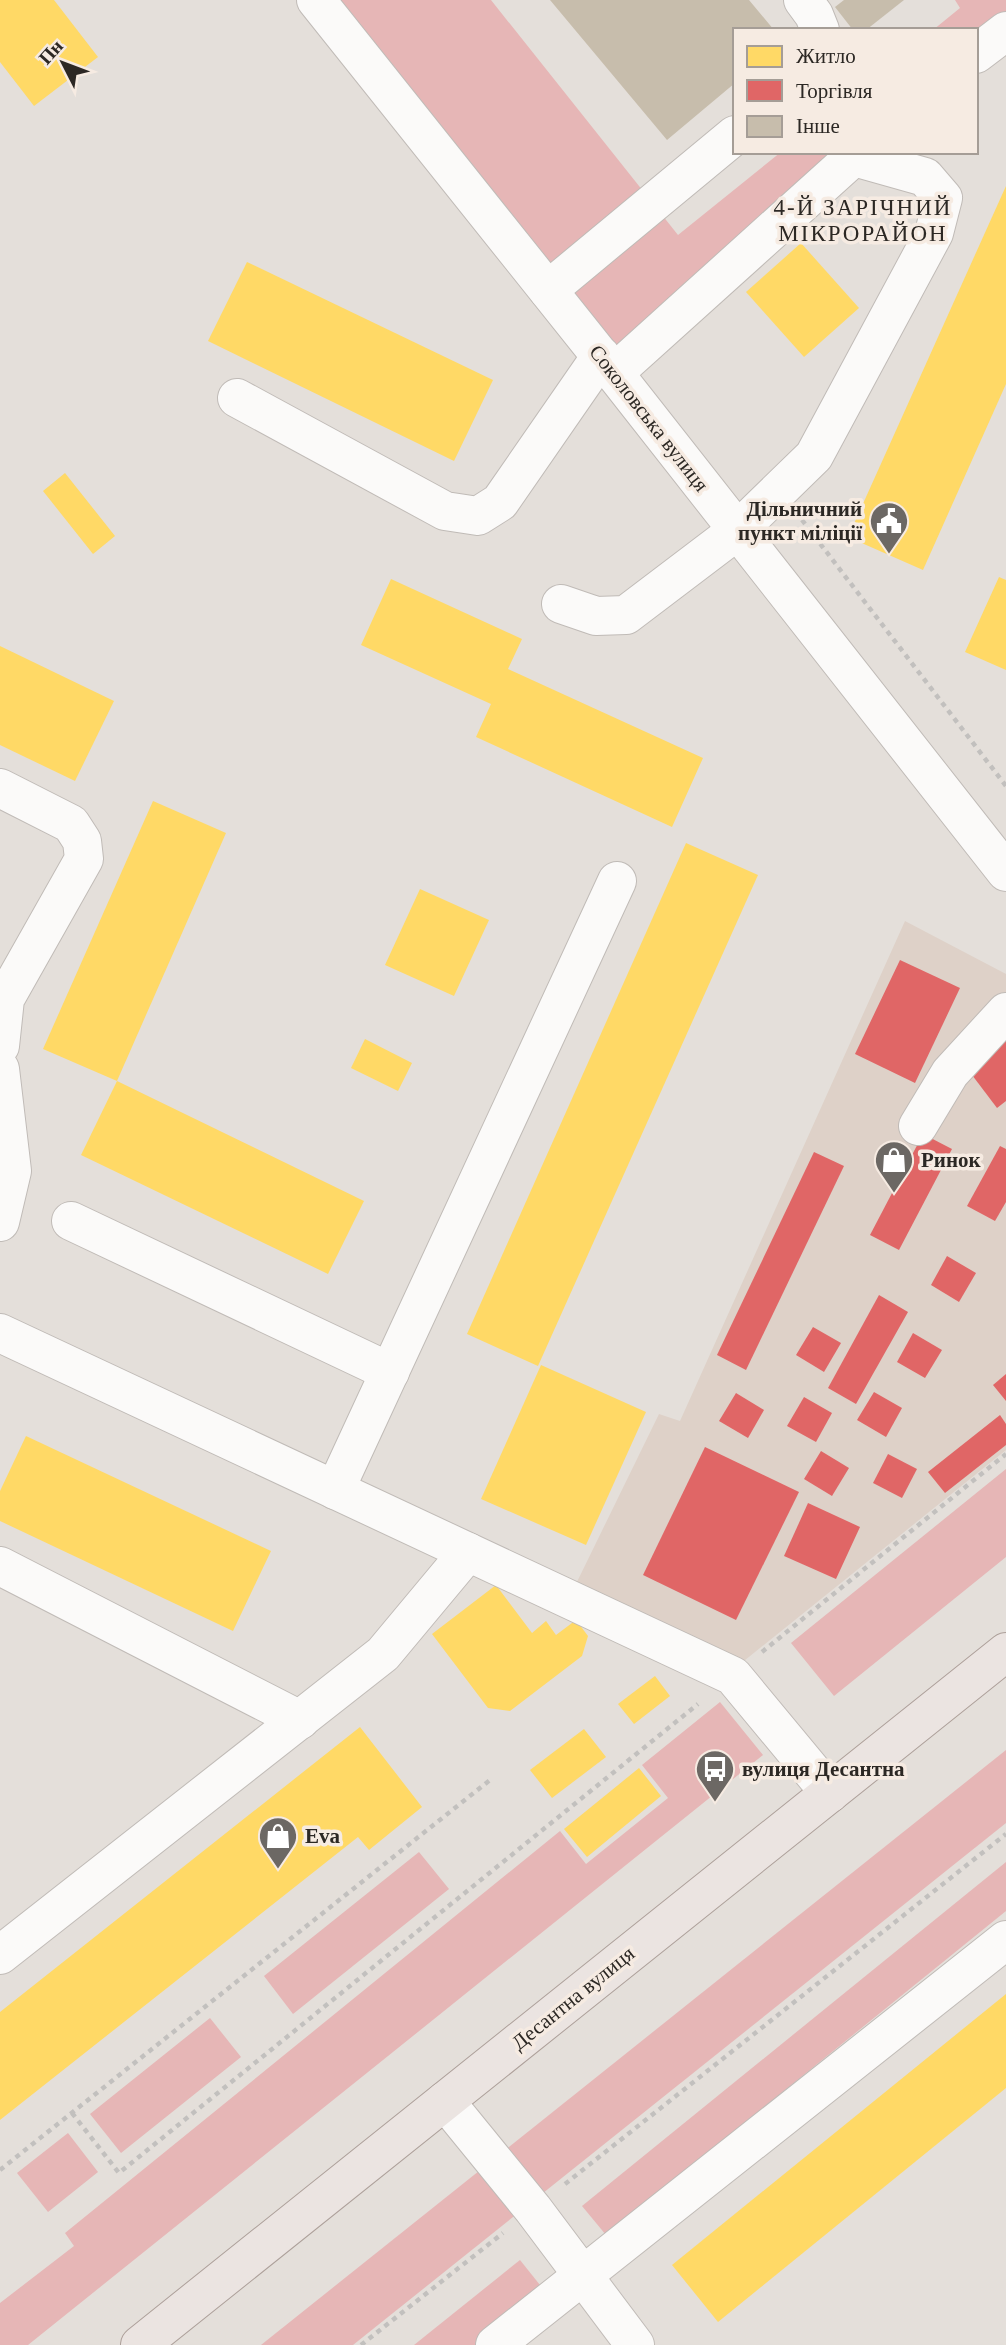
<svg xmlns="http://www.w3.org/2000/svg" width="1006" height="2345" font-family="Georgia,serif">
<rect width="100%" height="100%" fill="#e4dfda"/>
<path fill="#ded1c8" d="M905,921L1006,974V1450L734,1669L574,1588L659,1414L680,1421Z"/>
<g fill="#e6b6b6">
<path d="M316,0H491L678,235L781,152H859L614,373Z"/>
<path d="M955,0H1006V31L933,30L960,8Z"/>
<path d="M1006,1469V1557L834,1696L791,1643Z"/>
<path d="M720,1702L763,1755L28,2345H0V2303L74,2246L65,2233L560,1831L586,1864L668,1798L642,1765Z"/>
<path d="M1006,1750V1823L353,2345H261Z"/>
<path d="M419,1852L449,1889L293,2014L264,1976Z"/>
<path d="M1006,1862V1911L606,2235L582,2206Z"/>
<path d="M210,2018L241,2057L121,2153L90,2114Z"/>
<path d="M68,2133L98,2172L48,2212L17,2173Z"/>
<path d="M520,2260L544,2290L475,2345H414Z"/>
</g>
<g fill="#ffd966">
<path d="M0,0H54L98,57L34,106L0,62Z"/>
<path d="M1006,186V384L923,570L848,537Z"/>
<path d="M801,243L859,308L804,357L746,292Z"/>
<path d="M247,262L493,380L454,461L208,341Z"/>
<path d="M65,473L115,536L93,554L43,491Z"/>
<path d="M999,577L1006,580V670L965,652Z"/>
<path d="M391,579L522,639L508,669L703,758L672,827L476,737L491,704L361,645Z"/>
<path d="M0,646L114,701L75,781L0,745Z"/>
<path d="M153,801L226,833L117,1081L43,1049Z"/>
<path d="M686,843L758,875L538,1366L467,1334Z"/>
<path d="M420,889L489,920L454,996L385,965Z"/>
<path d="M365,1039L412,1063L398,1091L351,1068Z"/>
<path d="M117,1081L364,1201L328,1274L81,1155Z"/>
<path d="M541,1365L646,1412L586,1545L481,1499Z"/>
<path d="M26,1436L271,1551L233,1631L0,1521V1491Z"/>
<path d="M496,1585L532,1633L546,1621L556,1635L576,1620L588,1636L582,1656L510,1711L488,1708L432,1634Z"/>
<path d="M655,1676L670,1696L634,1724L618,1704Z"/>
<path d="M360,1727L422,1807L369,1850L358,1837L0,2120V2012Z"/>
<path d="M584,1729L606,1757L552,1798L530,1770Z"/>
<path d="M639,1768L661,1796L587,1857L564,1829Z"/>
<path d="M1006,1994V2088L718,2322L672,2265Z"/>
</g>
<g fill="#e06666">
<path d="M900,960L960,988L915,1083L855,1054Z"/>
<path d="M1006,1038V1101L997,1108L966,1067Z"/>
<path d="M923,1134L952,1149L899,1250L870,1235Z"/>
<path d="M1000,1146L1006,1149V1202L995,1221L967,1206Z"/>
<path d="M814,1152L844,1166L746,1370L717,1355Z"/>
<path d="M947,1256L976,1273L959,1302L931,1285Z"/>
<path d="M879,1295L908,1312L856,1404L828,1388Z"/>
<path d="M813,1327L841,1343L824,1372L796,1355Z"/>
<path d="M913,1333L942,1350L925,1378L897,1362Z"/>
<path d="M1006,1374V1401L993,1385Z"/>
<path d="M874,1392L902,1408L886,1437L857,1420Z"/>
<path d="M736,1393L764,1410L748,1438L719,1421Z"/>
<path d="M804,1397L832,1413L816,1442L787,1426Z"/>
<path d="M1000,1415L1006,1424V1445L945,1493L928,1472Z"/>
<path d="M705,1447L799,1492L736,1620L643,1575Z"/>
<path d="M821,1451L849,1468L832,1496L804,1479Z"/>
<path d="M888,1454L917,1469L902,1498L873,1483Z"/>
<path d="M808,1503L860,1527L836,1579L784,1556Z"/>
</g>
<g fill="#c7bdac">
<path d="M550,0H749L774,30H735V83L667,140Z"/>
<path d="M844,0H904L866,30H853L835,7Z"/>
</g>
<g fill="none" stroke-linecap="round" stroke-linejoin="round">
<g stroke="#c0bbb7" stroke-width="40">
<g id="minor">
<path d="M316,0L614,373L1006,872"/>
<path d="M803,0L814,15L820,30"/>
<path d="M976,54L1006,31"/>
<path d="M548,290L735,135"/>
<path d="M614,373L859,152"/>
<path d="M237,398L445,511L478,516L500,502L601,356"/>
<path d="M561,604L596,616L626,615L738,530L814,456L934,233L943,198L925,177L854,157"/>
<path d="M0,788L71,824L82,841L84,859L5,999L0,1046"/>
<path d="M0,1069L12,1171L0,1222"/>
<path d="M918,1126L950,1073L1006,1012"/>
<path d="M71,1221L390,1372"/>
<path d="M0,1333L733,1676L830,1793"/>
<path d="M335,1490L617,881"/>
<path d="M0,1566L300,1720"/>
<path d="M0,1955L383,1654L468,1552"/>
<path d="M445,2101L533,2209L635,2345"/>
<path d="M495,2345L1006,1940"/>
</g>
</g>
<g stroke="#ada09a" stroke-width="40">
<path id="major" d="M140,2345L1006,1652"/>
</g>
<g stroke="#c2c0be" stroke-width="4.5" stroke-dasharray="5 5" stroke-linecap="butt">
<path d="M802,520L1006,786"/>
<path d="M762,1652L1006,1454"/>
<path d="M72,2113L119,2173L698,1704"/>
<path d="M0,2170L490,1780"/>
<path d="M565,2184L1006,1834"/>
<path d="M361,2345L503,2233"/>
</g>
<use href="#minor" stroke="#fbfaf9" stroke-width="38"/>
<use href="#major" stroke="#ebe4e1" stroke-width="38"/>
</g>
<defs>
<g id="civic-pin" transform="scale(2.0125)"><path d="M0 17L-7.5 6A9.5 9.5 0 1 1 7.5 6Z" fill="#6c6864" stroke="#f6ebe2"/><path d="M-.6-6.5H3V-4.5H.6V-3L4-1V1h2V6H-6V1h2V-1L-.6-3ZM-1.2 2.5V6h2.4V2.5Z" fill="#fff"/></g>
<g id="shop-pin" transform="scale(2.0125)"><path d="M0 17L-7.5 6A9.5 9.5 0 1 1 7.5 6Z" fill="#6c6864" stroke="#f6ebe2"/><path d="M-5-2.5h2.3a2.7 3.5 0 0 1 5.4 0H5L5.5 6h-11ZM-1.5-2.5h3a1.5 2.3 0 0 0-3 0Z" fill="#fff"/></g>
<g id="bus-pin" transform="scale(2.0125)"><path d="M0 17L-7.5 6A9.5 9.5 0 1 1 7.5 6Z" fill="#6c6864" stroke="#f6ebe2"/><path d="M-5-6H5V4H4V6H2V4H-2V6H-4V4H-5ZM-3.5-4V0h7V-4ZM-3.5 1.2v1.5H-2V1.2ZM2 1.2v1.5H3.5V1.2Z" fill="#fff"/></g>
</defs>
<g fill-rule="evenodd">
<use href="#civic-pin" x="889" y="521"/>
<use href="#shop-pin" x="894" y="1160"/>
<use href="#bus-pin" x="715" y="1769"/>
<use href="#shop-pin" x="278" y="1836"/>
</g>
<g text-anchor="middle" dominant-baseline="central" stroke-width="7" stroke-linejoin="round" paint-order="stroke">
<g font-size="21" fill="#2c2824" stroke="#f6ebe2">
<text transform="translate(649 418) rotate(52)">Соколовська вулиця</text>
<text transform="translate(573 1998) rotate(-39)">Десантна вулиця</text>
</g>
<g font-size="21" font-weight="bold" fill="#2c2824" stroke="#f6ebe2" text-anchor="start">
<text x="862" y="509" text-anchor="end">Дільничний<tspan x="862" dy="24">пункт міліції</tspan></text>
<text x="921" y="1160">Ринок</text>
<text x="742" y="1769">вулиця Десантна</text>
<text x="305" y="1836">Eva</text>
</g>
<g font-size="23" letter-spacing="2" fill="#2c2824" stroke="#f6ebe2">
<text x="863" y="207">4-Й ЗАРІЧНИЙ<tspan x="863" dy="26">МІКРОРАЙОН</tspan></text>
</g>
</g>
<rect x="733" y="28" width="245" height="126" fill="#f6ebe2" stroke="#a59d96" stroke-width="2"/>
<rect x="747" y="46" width="35" height="21" fill="#ffd966" stroke="#a59d96" stroke-width="2"/>
<text x="796" y="63" font-size="21" fill="#2c2824">Житло</text>
<rect x="747" y="80" width="35" height="21" fill="#e06666" stroke="#a59d96" stroke-width="2"/>
<text x="796" y="98" font-size="21" fill="#2c2824">Торгівля</text>
<rect x="747" y="116" width="35" height="21" fill="#c7bdac" stroke="#a59d96" stroke-width="2"/>
<text x="796" y="133" font-size="21" fill="#2c2824">Інше</text>
<g transform="translate(63 63) rotate(312)" stroke="#f6ebe2" stroke-width="5" paint-order="stroke">
<path d="M0-5L12 26L0 18L-12 26Z" fill="#2c2824"/>
<text y="-10" font-size="19" font-weight="bold" text-anchor="middle" fill="#2c2824">Пн</text>
</g>
</svg>
